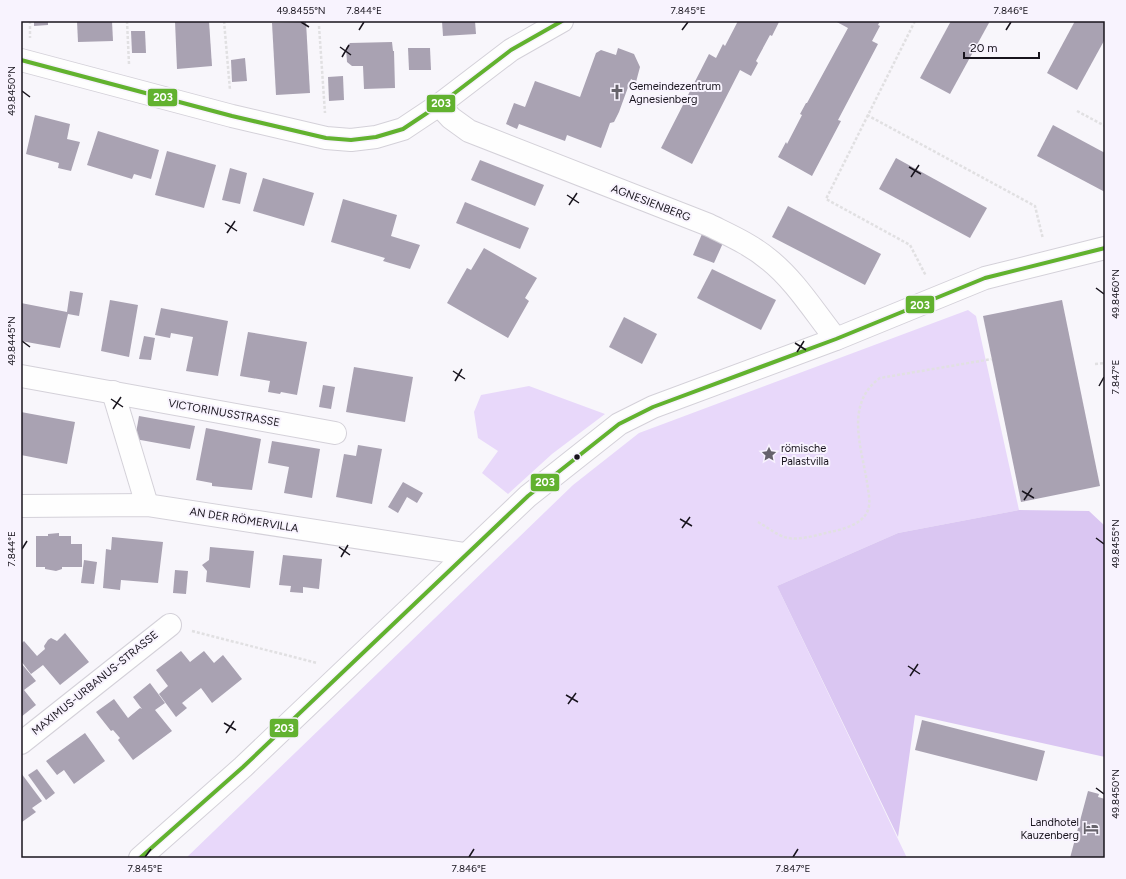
<svg xmlns="http://www.w3.org/2000/svg" width="1126" height="879" font-family="Figtree,sans-serif">
<rect width="100%" height="100%" fill="#f8f6fb"/>
<g fill="#e8d8fa">
<path d="M968,310L976,316L1019,510L898,533L777,586L907,858H186L573,485L639,433Z"/>
<path d="M529,386L605,414L552,454L508,494L482,473L498,451L478,438L474,412L481,395Z"/>
</g>
<path fill="#dac6f2" d="M1019,510L1089,511L1105,526V757L915,715L898,837L777,586L898,533Z"/>
<g fill="#a9a2b2">
<path d="M34,21H48V25L34,26Z"/>
<path d="M77,21H112L113,41L78,42Z"/>
<path d="M175,21H209L212,66L177,69Z"/>
<path d="M442,21H475L476,34L443,36Z"/>
<path d="M738,21L779,22L772,36L770,35L756,61L758,63L751,76L740,70L692,164L661,148L709,54L716,58L723,44L725,46Z"/>
<path d="M835,21H880L878,25L880,26L872,41L878,44L838,120L841,121L812,176L778,157L786,142L787,144L802,115L800,114L806,103H807L848,28Z"/>
<path d="M951,21H990L950,94L920,78Z"/>
<path d="M1075,21H1105V39L1077,90L1047,73Z"/>
<path d="M306,22L310,93L276,95L272,23Z"/>
<path d="M131,31H145L146,53H132Z"/>
<path d="M392,42L393,51H394L395,88L364,89L363,66H352L347,62L346,48L350,43Z"/>
<path d="M408,48H430L431,70H409Z"/>
<path d="M618,48L634,54L640,67L636,82L631,79L619,112L614,122L610,123L601,148L567,135L565,141L519,124L517,129L506,124L514,103L525,107L535,81L580,97L596,53L601,50L616,55Z"/>
<path d="M245,58L247,81L232,82L231,60Z"/>
<path d="M343,76L344,100L329,101L328,77Z"/>
<path d="M35,115L70,124L67,139L80,142L71,171L58,168L59,163L26,154Z"/>
<path d="M1053,125L1105,153V192L1037,156Z"/>
<path d="M98,131L159,150L151,179L134,174L132,179L87,165Z"/>
<path d="M167,151L216,165L204,208L155,195Z"/>
<path d="M896,158L987,208L970,238L879,189Z"/>
<path d="M480,160L544,185L535,206L471,180Z"/>
<path d="M230,168L247,173L240,204L222,200Z"/>
<path d="M263,178L314,193L304,226L253,211Z"/>
<path d="M343,199L397,215L391,236L420,245L410,269L383,261L385,258L331,242Z"/>
<path d="M465,202L529,228L520,249L456,223Z"/>
<path d="M788,206L881,254L865,285L772,237Z"/>
<path d="M702,234L723,243L714,263L693,255Z"/>
<path d="M484,248L537,278L525,298L529,301L508,338L447,303L467,268L471,270Z"/>
<path d="M712,269L776,300L761,330L697,298Z"/>
<path d="M70,291L83,293L79,316L68,314L60,348L21,341V303L67,312Z"/>
<path d="M110,300L138,305L129,357L101,351Z"/>
<path d="M1062,300L1100,486L1021,502L983,316Z"/>
<path d="M161,308L228,321L218,376L186,371L193,337L171,333L170,338L155,335Z"/>
<path d="M624,317L657,334L642,364L609,347Z"/>
<path d="M248,332L307,342L297,395L281,392L280,394L268,392L270,381L240,376Z"/>
<path d="M144,336L155,338L151,360L139,359Z"/>
<path d="M354,367L413,377L405,422L346,412Z"/>
<path d="M323,385L335,387L331,409L319,407Z"/>
<path d="M21,412L75,422L67,464L21,455Z"/>
<path d="M139,416L195,426L190,449L135,439Z"/>
<path d="M206,428L261,439L252,490L212,486V483L196,480Z"/>
<path d="M272,441L320,449L312,498L284,493L289,467L268,463Z"/>
<path d="M358,445L382,449L372,504L336,497L344,454L356,456Z"/>
<path d="M403,482L423,493L417,503L407,497L398,513L388,507Z"/>
<path d="M59,533V536H71V544H82V567H62V569L56,571L45,569V567H36V536H48V534Z"/>
<path d="M112,537L163,542L158,583L121,580L120,590L103,588L106,549L111,550Z"/>
<path d="M210,547L254,551L250,588L206,582L207,571L202,565L209,560Z"/>
<path d="M283,555L322,559L319,589L303,587V593L290,592L291,586L279,585Z"/>
<path d="M84,560L97,562L94,584L81,583Z"/>
<path d="M175,570L188,571L186,594L173,593Z"/>
<path d="M65,633L89,662L60,685L43,665L31,674L21,661V644L24,641L37,656L45,649L44,646L48,640L51,638L57,641Z"/>
<path d="M181,651L190,662L204,651L214,663L223,655L242,679L212,703L201,688L182,703L187,708L176,717L159,694L168,686L156,670Z"/>
<path d="M21,663L36,681L24,690L36,705L21,717Z"/>
<path d="M150,683L165,703L155,710L172,731L133,760L118,740L120,738L113,730L111,731L96,712L114,699L128,718L140,708L142,709L133,697Z"/>
<path d="M922,720L1045,751L1037,781L915,750Z"/>
<path d="M85,733L105,761L74,784L64,770L57,775L46,761Z"/>
<path d="M37,769L55,793L46,800L28,775Z"/>
<path d="M21,773L42,801L32,808L36,812L22,822Z"/>
<path d="M1088,791L1099,794L1098,797L1105,799V858H1070Z"/>
</g>
<g fill="none" stroke-linecap="round" stroke-linejoin="round">
<g stroke="#d4d1d9" stroke-width="24">
<g id="minor">
<path d="M21,60L232,116L326,138L351,140L376,137L403,129L439,105L511,50L562,21"/>
<path d="M439,105L451,118L469,131L709,225C729,235 750,244 768,259C795,280 815,313 836,339"/>
<path d="M21,376L335,433"/>
<path d="M113,392L147,505"/>
<path d="M21,506L147,505L465,554"/>
<path d="M21,743L170,625"/>
<path d="M140,858L243,767L528,496L619,424L653,407L836,339L985,278L1105,248"/>
</g>
</g>
<g stroke="#e1e0e2" stroke-width="2.5" stroke-dasharray="3 2" stroke-linecap="butt">
<path d="M30,21V38"/>
<path d="M127,21L129,64"/>
<path d="M224,21L230,90"/>
<path d="M915,21L826,199L910,245L926,276"/>
<path d="M319,26L325,113"/>
<path d="M1077,111L1105,126"/>
<path d="M867,115L1035,206L1043,239"/>
<path d="M1095,364L1105,363"/>
<path d="M758,522C767,527 778,536 788,538C802,540 817,535 830,532C844,529 863,524 868,510C871,502 868,490 867,482C861,446 845,403 880,378L992,359"/>
<path d="M192,631L317,663"/>
</g>
<use href="#minor" stroke="#fefefe" stroke-width="22"/>
<g stroke="#f8f3fe" stroke-width="7">
<g id="bus-1">
<path d="M21,60L232,116L326,138L351,140L376,137L403,129L439,105L511,50L562,21"/>
<path d="M140,858L243,767L528,496L619,424L653,407L836,339L985,278L1105,248"/>
</g>
</g>
<use href="#bus-1" stroke="#62b22f" stroke-width="4"/>
</g>
<path fill="none" stroke="#18141d" stroke-width="1.5" d="M301,22L309,27M359,30L364,22M682,30L688,22M1006,30L1011,22M340,47L351,55M342,57L349,45M22,91L30,97M909,167L921,174M911,177L919,165M567,195L579,203M569,205L577,193M225,223L237,231M227,233L235,221M1096,288L1104,294M22,341L30,347M795,343L806,350M797,352L804,341M453,371L465,379M455,381L462,369M1099,386L1104,377M111,399L123,407M113,409L121,397M1022,491L1034,498M1024,500L1032,488M680,519L692,526M682,528L690,517M1096,538L1104,544M339,547L350,555M22,549L27,541M341,557L348,545M908,666L920,674M910,676L918,664M566,695L578,702M568,704L576,693M224,723L236,730M226,733L234,721M1096,788L1104,794M145,857L151,849M469,857L474,849M793,857L798,849"/>
<defs>
<g id="church-bare" transform="scale(1.2)"><path d="M-1.2-6h2.4v3.5h3.3v2.4h-3.3V6h-2.4V-.1h-3.3v-2.4h3.3Z" fill="#66636b" stroke="#f8f3fe" stroke-width="2.5" paint-order="stroke"/></g>
<g id="sight-bare" transform="scale(1.2)"><path d="M0-6L1.8-2.2L6-1.7L2.9 1.2L3.7 5.4L0 3.3L-3.7 5.4L-2.9 1.2L-6-1.7L-1.8-2.2Z" fill="#66636b" stroke="#f8f3fe" stroke-width="2.5" paint-order="stroke"/></g>
<g id="hotel-bare" transform="scale(1.2)"><path d="M-6-4.5h1.5V1H6V5H4.5V3h-9V5H-6ZM-4 0a1.8 1.8 0 1 1 3.6 0ZM.5 0V-2.5h3Q6-2.5 6 0Z" fill="#66636b" stroke="#f8f3fe" stroke-width="2.5" paint-order="stroke"/></g>
</defs>
<g fill-rule="evenodd">
<use href="#church-bare" x="617" y="92"/>
<use href="#sight-bare" x="769" y="454"/>
<use href="#hotel-bare" x="1091" y="828"/>
</g>
<circle fill="#18141d" stroke="#f8f3fe" stroke-width="1.5" cx="577" cy="457" r="3.5"/>
<g text-anchor="middle" dominant-baseline="central" stroke-width="4" stroke-linejoin="round" paint-order="stroke">
<g font-size="11" fill="#18141d" stroke="#f8f3fe" text-anchor="start">
<text x="629" y="86">Gemeindezentrum<tspan x="629" dy="13">Agnesienberg</tspan></text>
<text x="781" y="448">römische<tspan x="781" dy="13">Palastvilla</tspan></text>
<text x="1079" y="822" text-anchor="end">Landhotel<tspan x="1079" dy="13">Kauzenberg</tspan></text>
</g>
<g font-size="11" fill="#18141d" stroke="#f8f3fe">
<text transform="translate(651 203) rotate(21)">AGNESIENBERG</text>
<text transform="translate(224 413) rotate(10)">VICTORINUSSTRASSE</text>
<text transform="translate(244 520) rotate(9)">AN DER RÖMERVILLA</text>
<text transform="translate(95 683) rotate(-39)">MAXIMUS-URBANUS-STRASSE</text>
</g>
</g>
<g stroke="#f8f3fe" stroke-width="1.5">
<rect x="147" y="88" width="31" height="19" rx="4" fill="#62b22f"/>
<rect x="426" y="94" width="30" height="19" rx="4" fill="#62b22f"/>
<rect x="905" y="295" width="30" height="19" rx="4" fill="#62b22f"/>
<rect x="530" y="473" width="30" height="19" rx="4" fill="#62b22f"/>
<rect x="269" y="718" width="30" height="20" rx="4" fill="#62b22f"/>
</g>
<g font-size="11" text-anchor="middle" font-weight="bold" fill="#fff">
<text x="163" y="101">203</text>
<text x="441" y="107">203</text>
<text x="920" y="309">203</text>
<text x="545" y="486">203</text>
<text x="284" y="732">203</text>
</g>
<rect width="1126" height="879" fill="none" stroke="#f8f3fe" stroke-width="44"/>
<path d="M964 52v6h75v-6" fill="none" stroke="#18141d" stroke-width="2"/>
<text x="970" y="52" font-size="12" fill="#18141d" stroke="#f8f3fe" stroke-width="3" paint-order="stroke">20 m</text>
<rect x="22" y="22" width="1082" height="835" fill="none" stroke="#18141d" stroke-width="1.5"/>
<g font-size="10" text-anchor="middle" fill="#18141d">
<text x="301" y="14">49.8455°N</text>
<text x="364" y="14">7.844°E</text>
<text x="688" y="14">7.845°E</text>
<text x="1011" y="14">7.846°E</text>
<text transform="translate(11 91) rotate(-90)" y="4">49.8450°N</text>
<text transform="translate(1115 294) rotate(-90)" y="4">49.8460°N</text>
<text transform="translate(11 341) rotate(-90)" y="4">49.8445°N</text>
<text transform="translate(1115 377) rotate(-90)" y="4">7.847°E</text>
<text transform="translate(1115 544) rotate(-90)" y="4">49.8455°N</text>
<text transform="translate(11 549) rotate(-90)" y="4">7.844°E</text>
<text transform="translate(1115 794) rotate(-90)" y="4">49.8450°N</text>
<text x="145" y="872">7.845°E</text>
<text x="469" y="872">7.846°E</text>
<text x="793" y="872">7.847°E</text>
</g>
</svg>
